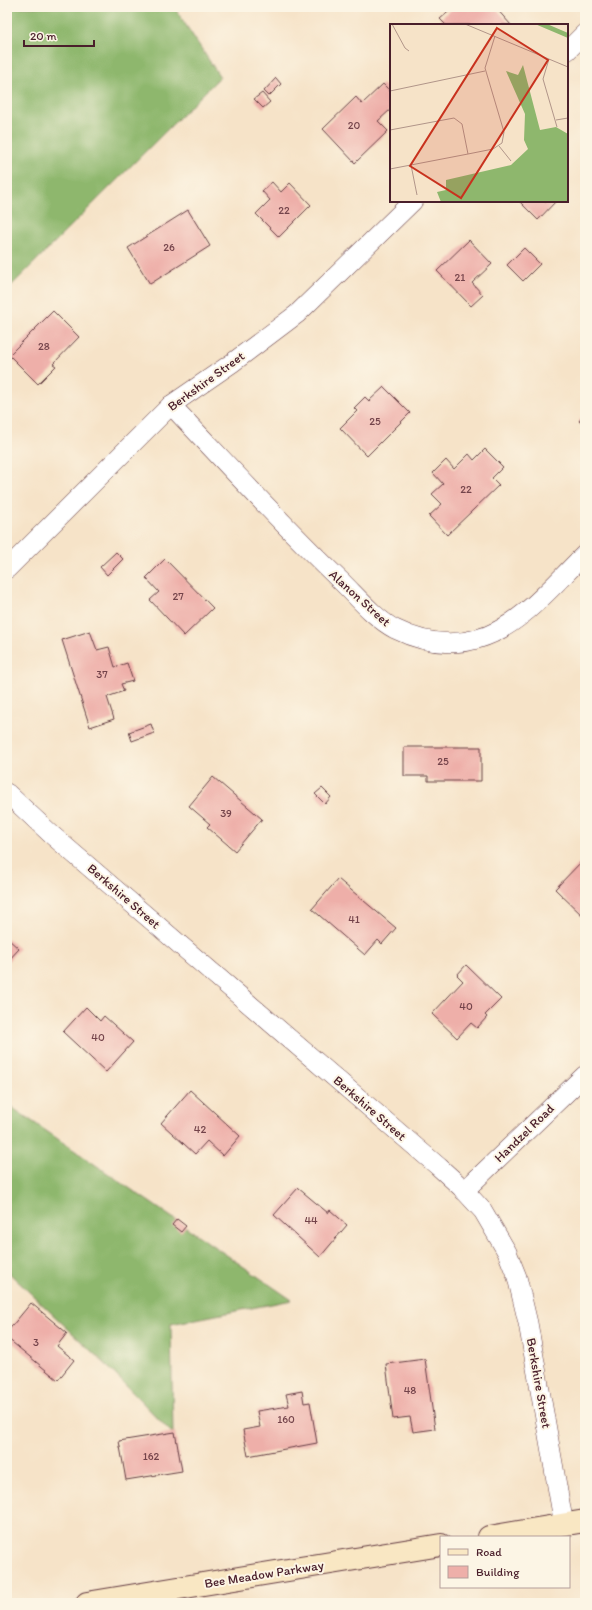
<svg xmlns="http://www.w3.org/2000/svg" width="592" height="1610" font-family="Itim,sans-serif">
<rect width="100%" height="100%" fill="#fcf5e5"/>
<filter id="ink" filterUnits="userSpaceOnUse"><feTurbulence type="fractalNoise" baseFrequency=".025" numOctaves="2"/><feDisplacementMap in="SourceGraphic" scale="8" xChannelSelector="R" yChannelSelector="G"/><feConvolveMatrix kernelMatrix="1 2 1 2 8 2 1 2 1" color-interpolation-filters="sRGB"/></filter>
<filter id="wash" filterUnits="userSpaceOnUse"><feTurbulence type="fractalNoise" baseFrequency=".012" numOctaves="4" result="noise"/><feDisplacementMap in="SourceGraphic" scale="16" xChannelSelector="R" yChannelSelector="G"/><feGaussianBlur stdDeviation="0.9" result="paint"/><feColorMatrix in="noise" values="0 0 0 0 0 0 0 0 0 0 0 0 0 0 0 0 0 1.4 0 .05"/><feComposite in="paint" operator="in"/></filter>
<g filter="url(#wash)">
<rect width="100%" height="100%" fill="#f6e3c8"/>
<g fill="#8eb76d" stroke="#6c6b4c">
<path d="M7,7H174L220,77L7,290Z"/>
<path d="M7,1104L292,1300L171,1324L173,1434L106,1365L7,1271Z"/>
</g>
<g id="blocks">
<g fill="#eeafa9">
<path d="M451,7H495L511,25H446L440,19L453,8Z"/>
<path d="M276,78L281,84L269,96L264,91Z"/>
<path d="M383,84L391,92V109L378,121L388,131L355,163L323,129L356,97L362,104Z"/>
<path d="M262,93L270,102L263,108L254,99Z"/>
<path d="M272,182L281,192L290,183L311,205L279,237L256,214L270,200L262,191Z"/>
<path d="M519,201H556L538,220Z"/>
<path d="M188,210L210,246L150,284L128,248Z"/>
<path d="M469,240L492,264L472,283L483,295L471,306L437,271Z"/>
<path d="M524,248L540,264L523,281L507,265Z"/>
<path d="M53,311L79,337L53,364L56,366L38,384L9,355Z"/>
<path d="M384,387L410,413L367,456L340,428L357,411L354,408L365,397L369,401Z"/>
<path d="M585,414V427L579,421Z"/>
<path d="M485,449L503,467L492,478L499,485L447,535L429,516L442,504L432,494L443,484L433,473L446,460L454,469L469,454L474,460Z"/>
<path d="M116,552L123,559L107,575L100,567Z"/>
<path d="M165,559L213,608L184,636L150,600L159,592L146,578Z"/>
<path d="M90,631L97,650L109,647L115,667L127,663L133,681L121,684L124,691L107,697L114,719L90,727L62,640Z"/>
<path d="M151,724L154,733L132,741L129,732Z"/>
<path d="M404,747H481V781H428V776H404Z"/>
<path d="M213,777L262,819L235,851L207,827L210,824L189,806Z"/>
<path d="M322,788L331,797L325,804L315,794Z"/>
<path d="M585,858V918L555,889Z"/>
<path d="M338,879L396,928L382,944L378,940L365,955L312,909Z"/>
<path d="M7,938L19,949L7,962Z"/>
<path d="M466,965L501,999L485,1015L487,1017L477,1028L471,1023L457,1038L432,1014L463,981L457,975Z"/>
<path d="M86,1007L100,1021L104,1016L133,1042L106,1072L63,1032Z"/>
<path d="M190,1090L240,1136L223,1156L207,1141L195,1154L161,1123Z"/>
<path d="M298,1188L328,1213L330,1210L347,1225L320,1257L274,1215Z"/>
<path d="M177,1219L186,1226L181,1232L172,1225Z"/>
<path d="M31,1303L67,1333L57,1346L74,1360L58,1380L7,1338V1332Z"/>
<path d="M425,1359L435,1429L413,1432L410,1417L393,1419L386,1364Z"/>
<path d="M302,1391L304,1403L310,1402L317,1443L248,1456L243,1430L260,1427L257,1411L289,1406L286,1394Z"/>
<path d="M175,1432L182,1471L126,1480L119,1441Z"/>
</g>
</g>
</g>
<g filter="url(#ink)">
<use href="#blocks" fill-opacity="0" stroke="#643c43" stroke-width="1"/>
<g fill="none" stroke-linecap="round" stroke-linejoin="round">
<g stroke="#643c43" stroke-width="20">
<g id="street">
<path d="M567,51L585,33"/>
<path d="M171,405C228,465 283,526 343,583C358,598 377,620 395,629C421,642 448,647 477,639C519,628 554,584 585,554"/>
<path d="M7,569L171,405L232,363L297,314L413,201"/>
<path d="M7,793L52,835L439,1167L461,1187L483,1211L507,1252L517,1277L528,1323L564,1525"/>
<path d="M464,1191L585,1075"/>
</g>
</g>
<g stroke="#643c43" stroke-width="24">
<g id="secondary">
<path d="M489,1537L585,1521"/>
<path d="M87,1603L441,1545"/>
</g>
</g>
<use href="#street" stroke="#fff" stroke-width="19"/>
<use href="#secondary" stroke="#f9e7c3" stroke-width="22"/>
</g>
</g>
<g text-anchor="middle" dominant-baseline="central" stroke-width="4" stroke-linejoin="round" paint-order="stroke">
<g font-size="11" fill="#73434a">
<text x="354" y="125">20</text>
<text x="284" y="210">22</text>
<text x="169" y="247">26</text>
<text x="460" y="277">21</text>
<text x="44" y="346">28</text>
<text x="375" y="421">25</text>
<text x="466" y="489">22</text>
<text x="178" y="596">27</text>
<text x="102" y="674">37</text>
<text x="443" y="761">25</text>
<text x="226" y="813">39</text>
<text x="354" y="919">41</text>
<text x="466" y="1006">40</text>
<text x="98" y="1037">40</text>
<text x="200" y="1129">42</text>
<text x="311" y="1220">44</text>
<text x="36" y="1342">3</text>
<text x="410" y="1390">48</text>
<text x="286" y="1419">160</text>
<text x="151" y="1456">162</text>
</g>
<g font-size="13" fill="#4a1f2b" stroke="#fcf5e5">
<text transform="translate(206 381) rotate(-36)">Berkshire Street</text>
<text transform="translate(360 598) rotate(42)">Alanon Street</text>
<text transform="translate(124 896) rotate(41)">Berkshire Street</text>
<text transform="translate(370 1108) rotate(41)">Berkshire Street</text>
<text transform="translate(524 1133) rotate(-44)">Handzel Road</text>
<text transform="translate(539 1383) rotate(80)">Berkshire Street</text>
<text transform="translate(264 1574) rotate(-9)">Bee Meadow Parkway</text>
</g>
</g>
<g transform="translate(390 24)">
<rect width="178" height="178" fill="#f6e3c8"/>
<path d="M145,0H157L178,9V14ZM133,41L150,106L166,103L178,110V178H51L47,168L56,166V156L121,141L138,125L134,116L135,90L116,47L128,51Z" fill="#8eb76d"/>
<path fill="none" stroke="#b19589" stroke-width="1" d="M2,0L15,24L19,27M75,0L178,43M159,35L153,55L167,103M0,67L95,47M166,96L178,94M0,106L64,94L72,100L78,130M109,122L121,137M21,141L27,171M0,145L78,130L103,125L112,119L114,108L95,44L105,12"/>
<path fill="#c8321e" fill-opacity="0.15" stroke="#c8321e" stroke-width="2" d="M107,4L158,36L71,174L20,142Z"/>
<rect width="178" height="178" fill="none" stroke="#4a1f2b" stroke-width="2"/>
</g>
<rect width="592" height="1610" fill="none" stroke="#fcf5e5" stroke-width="24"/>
<rect x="440" y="1536" width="130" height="52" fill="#fcf5e5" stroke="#b59f9b"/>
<rect x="448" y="1549" width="20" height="6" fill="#f9e7c3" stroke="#b59f9b"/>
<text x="476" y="1556" font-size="12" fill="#4a1f2b">Road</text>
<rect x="448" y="1566" width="20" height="12" fill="#eeafa9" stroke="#b59f9b"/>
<text x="476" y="1576" font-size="12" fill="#4a1f2b">Building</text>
<path d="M24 40v6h70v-6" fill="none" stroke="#4a1f2b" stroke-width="2"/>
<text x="30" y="40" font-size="12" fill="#4a1f2b" stroke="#fcf5e5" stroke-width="3" paint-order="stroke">20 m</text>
</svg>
